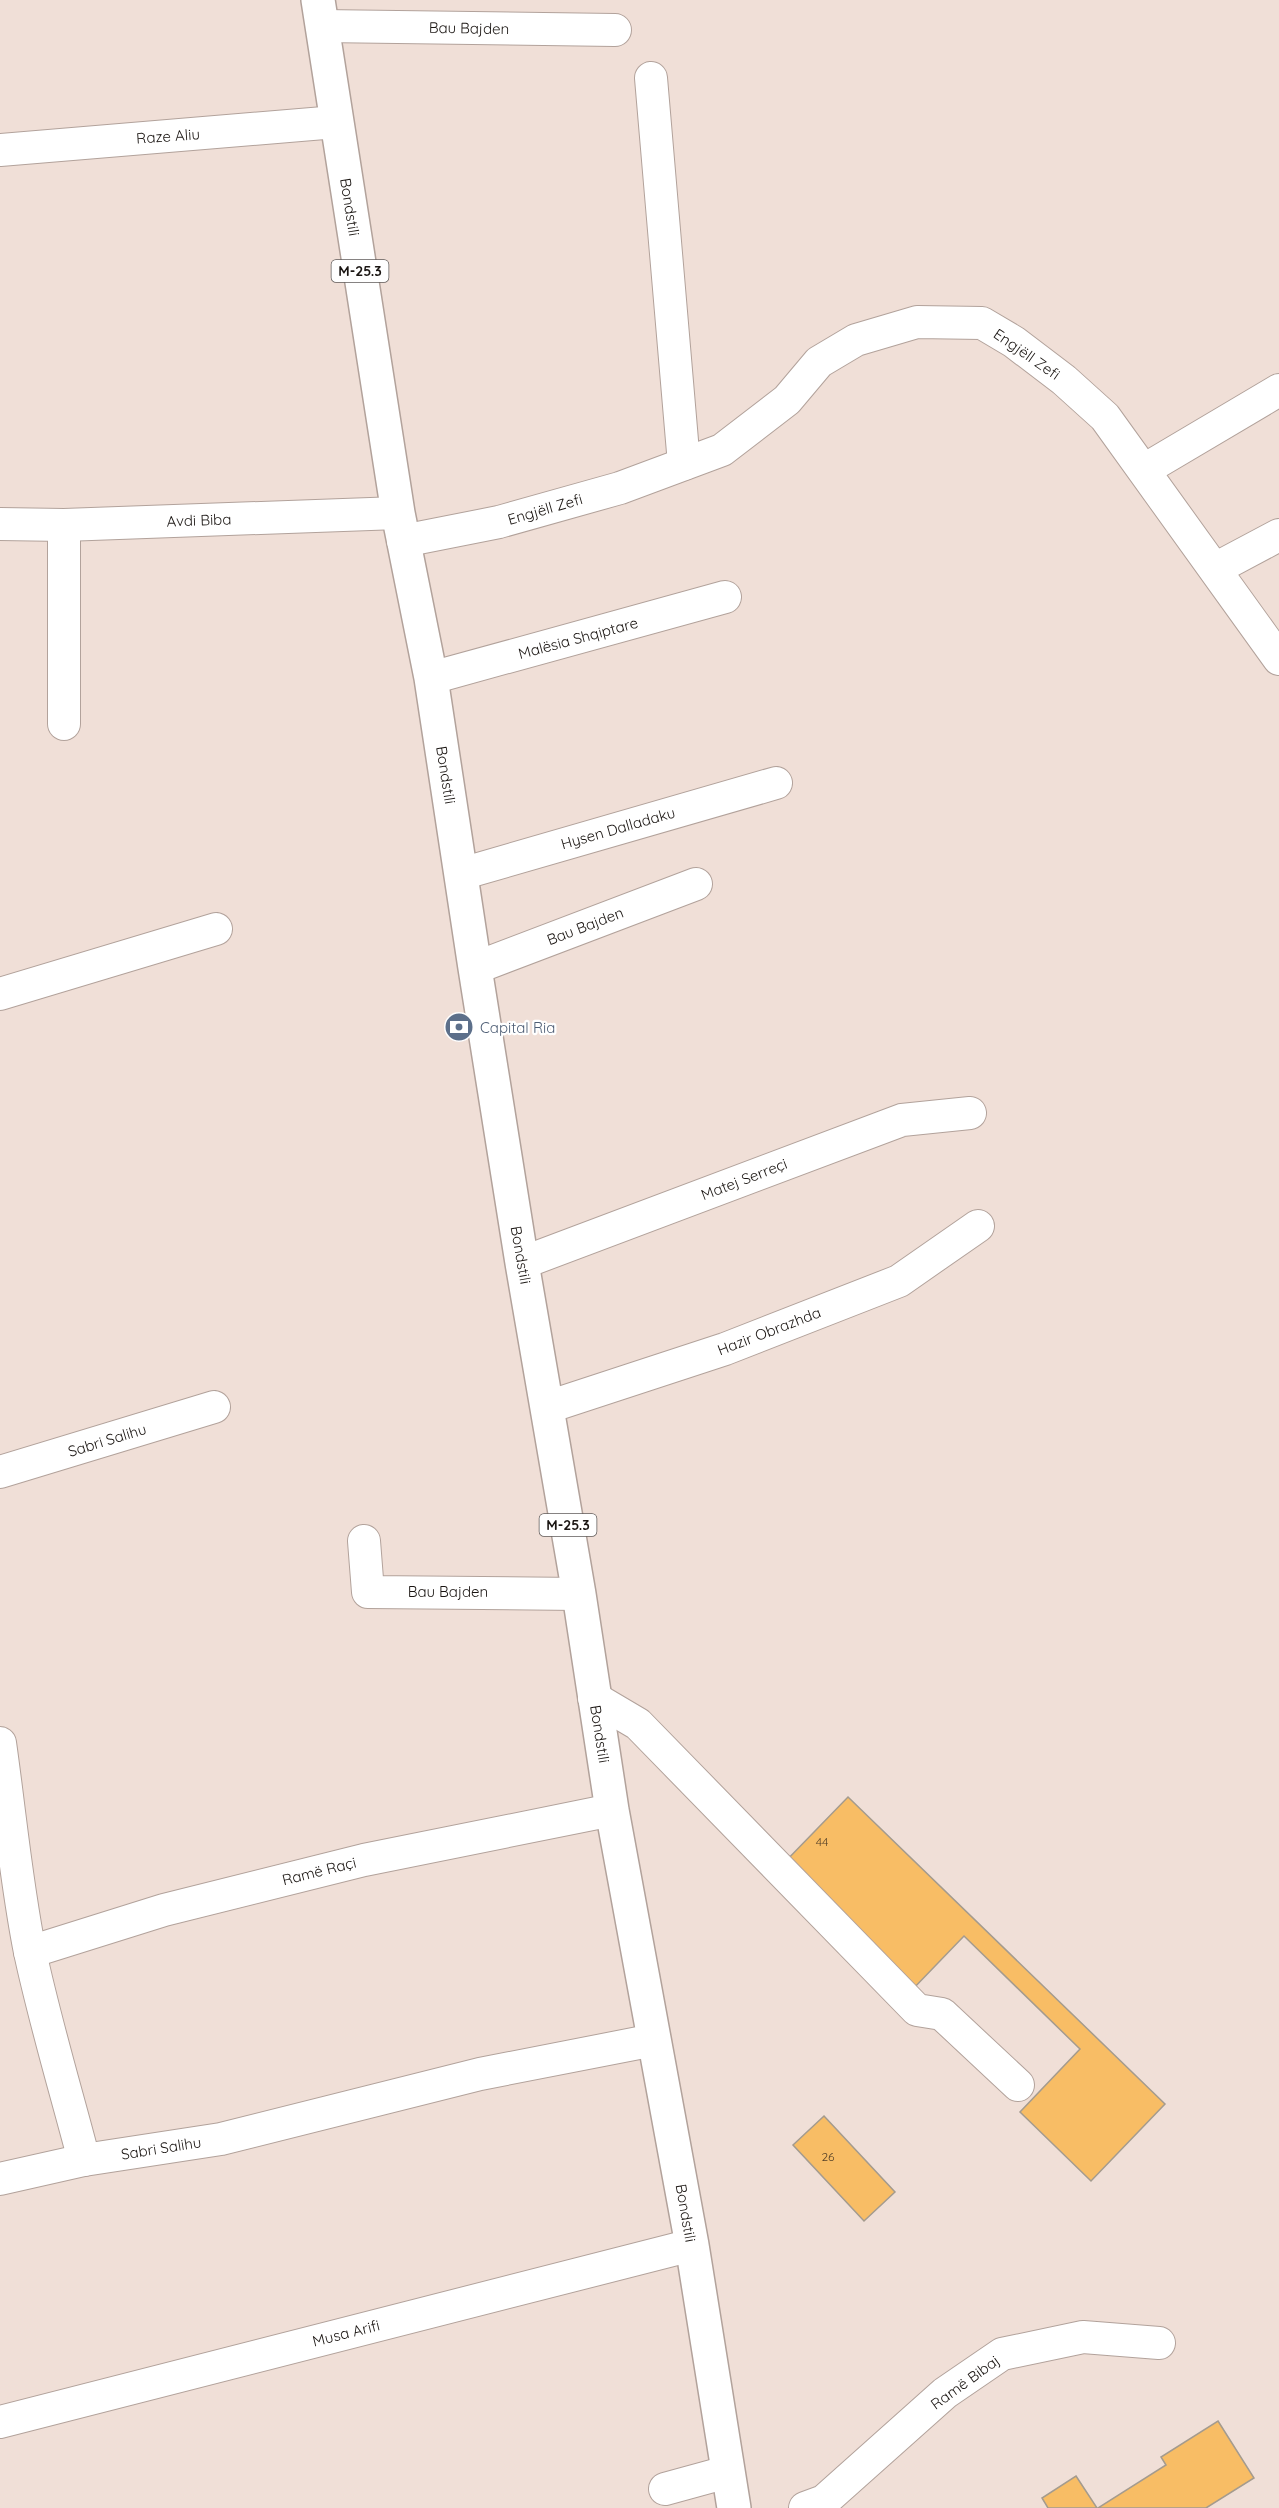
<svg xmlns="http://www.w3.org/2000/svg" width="1279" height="2508" font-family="Quicksand,sans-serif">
<rect width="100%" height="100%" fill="#f0dfd7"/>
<g fill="#f8bd65" stroke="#a49b8e" stroke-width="1.5">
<path d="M848,1797L1165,2104L1091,2181L1020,2112L1080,2049L964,1936L911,1991L782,1865Z"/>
<path d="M824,2116L895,2192L864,2221L793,2145Z"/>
<path d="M1218,2421L1254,2478L1206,2508H1098L1166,2465L1161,2457Z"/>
<path d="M1076,2476L1097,2508H1048L1042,2498Z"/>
</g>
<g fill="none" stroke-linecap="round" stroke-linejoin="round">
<g stroke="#b2a29b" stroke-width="34">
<g id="minor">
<path d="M322,26L615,30"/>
<path d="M651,78L684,464"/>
<path d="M0,150L336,122"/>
<path d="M1144,470L1279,390"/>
<path d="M0,524L64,525L398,513"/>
<path d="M403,541L499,522L620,488L722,450L787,400L819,362L856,340L917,322L982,323L1014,342L1064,380L1105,417L1279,659"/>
<path d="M1215,569L1279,535"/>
<path d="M431,678L725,597"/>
<path d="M64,724V525"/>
<path d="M461,874L776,783"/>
<path d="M475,968L696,884"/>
<path d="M0,994L216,929"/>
<path d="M522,1263L902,1120L970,1113"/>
<path d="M548,1407L725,1349L899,1281L978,1226"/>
<path d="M0,1472L214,1407"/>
<path d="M364,1541L368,1592L579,1594"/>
<path d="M594,1698L638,1724L917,2010L942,2014L1018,2085"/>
<path d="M0,1743C10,1813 16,1882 30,1952C45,2022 66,2091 84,2160"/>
<path d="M30,1952L164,1910L364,1860L612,1810"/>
<path d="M0,2179L84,2160L221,2139L480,2074L654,2040"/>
<path d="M0,2422L692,2245"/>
<path d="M665,2489L727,2472"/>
<path d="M805,2508L824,2501L945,2393L1002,2354L1083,2337L1159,2343"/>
</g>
</g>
<g stroke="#b2a29b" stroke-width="36">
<path id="major" d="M318,0L398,513L431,678L475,968L522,1263L579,1594L612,1810L692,2245L734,2508"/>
</g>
<use href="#minor" stroke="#fff" stroke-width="32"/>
<use href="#major" stroke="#fff" stroke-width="33"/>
</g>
<defs>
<g id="bank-disc" transform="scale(1.5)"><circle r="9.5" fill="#5c6f8a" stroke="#fff"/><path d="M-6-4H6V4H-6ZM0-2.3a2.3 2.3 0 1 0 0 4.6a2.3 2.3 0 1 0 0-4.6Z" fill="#fff"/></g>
</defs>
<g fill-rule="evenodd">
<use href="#bank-disc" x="459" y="1027"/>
</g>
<g text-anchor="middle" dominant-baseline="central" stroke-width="4.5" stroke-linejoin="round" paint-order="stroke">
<g font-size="12" fill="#523f27">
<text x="822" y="1841">44</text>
<text x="828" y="2156">26</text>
</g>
<g fill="#fff" stroke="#5f5b59" stroke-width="1.5">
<rect x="331.5" y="260" width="57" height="22" rx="4.5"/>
<rect x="539.5" y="1514" width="57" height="22" rx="4.5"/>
</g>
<g font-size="14" font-weight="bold" fill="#1a1512">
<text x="360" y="271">M-25.3</text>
<text x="568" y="1525">M-25.3</text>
</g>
<g font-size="15" fill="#1a1512" stroke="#fff">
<text transform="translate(469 28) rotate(1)">Bau Bajden</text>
<text transform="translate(168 136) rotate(-4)">Raze Aliu</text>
<text transform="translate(350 207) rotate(81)">Bondstili</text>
<text transform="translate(1027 354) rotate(35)">Engjëll Zefi</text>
<text transform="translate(545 509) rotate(-16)">Engjëll Zefi</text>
<text transform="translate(199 520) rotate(-2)">Avdi Biba</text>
<text transform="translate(578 638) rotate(-15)">Malësia Shqiptare</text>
<text transform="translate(446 775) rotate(81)">Bondstili</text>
<text transform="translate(618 828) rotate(-16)">Hysen Dalladaku</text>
<text transform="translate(585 926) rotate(-21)">Bau Bajden</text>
<text transform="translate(744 1179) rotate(-21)">Matej Serreçi</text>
<text transform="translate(521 1255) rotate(80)">Bondstili</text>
<text transform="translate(769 1331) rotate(-21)">Hazir Obrazhda</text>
<text transform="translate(107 1440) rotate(-17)">Sabri Salihu</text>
<text x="448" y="1591">Bau Bajden</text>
<text transform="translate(600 1734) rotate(81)">Bondstili</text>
<text transform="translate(319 1871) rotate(-14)">Ramë Raçi</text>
<text transform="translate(161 2148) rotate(-9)">Sabri Salihu</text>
<text transform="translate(686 2213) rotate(80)">Bondstili</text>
<text transform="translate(346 2333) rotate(-14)">Musa Arifi</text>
<text transform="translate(965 2382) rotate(-36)">Ramë Bibaj</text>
</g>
<g font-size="15" fill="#4e5e75" stroke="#fff" text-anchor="start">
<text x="480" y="1027">Capital Ria</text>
</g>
</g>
</svg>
